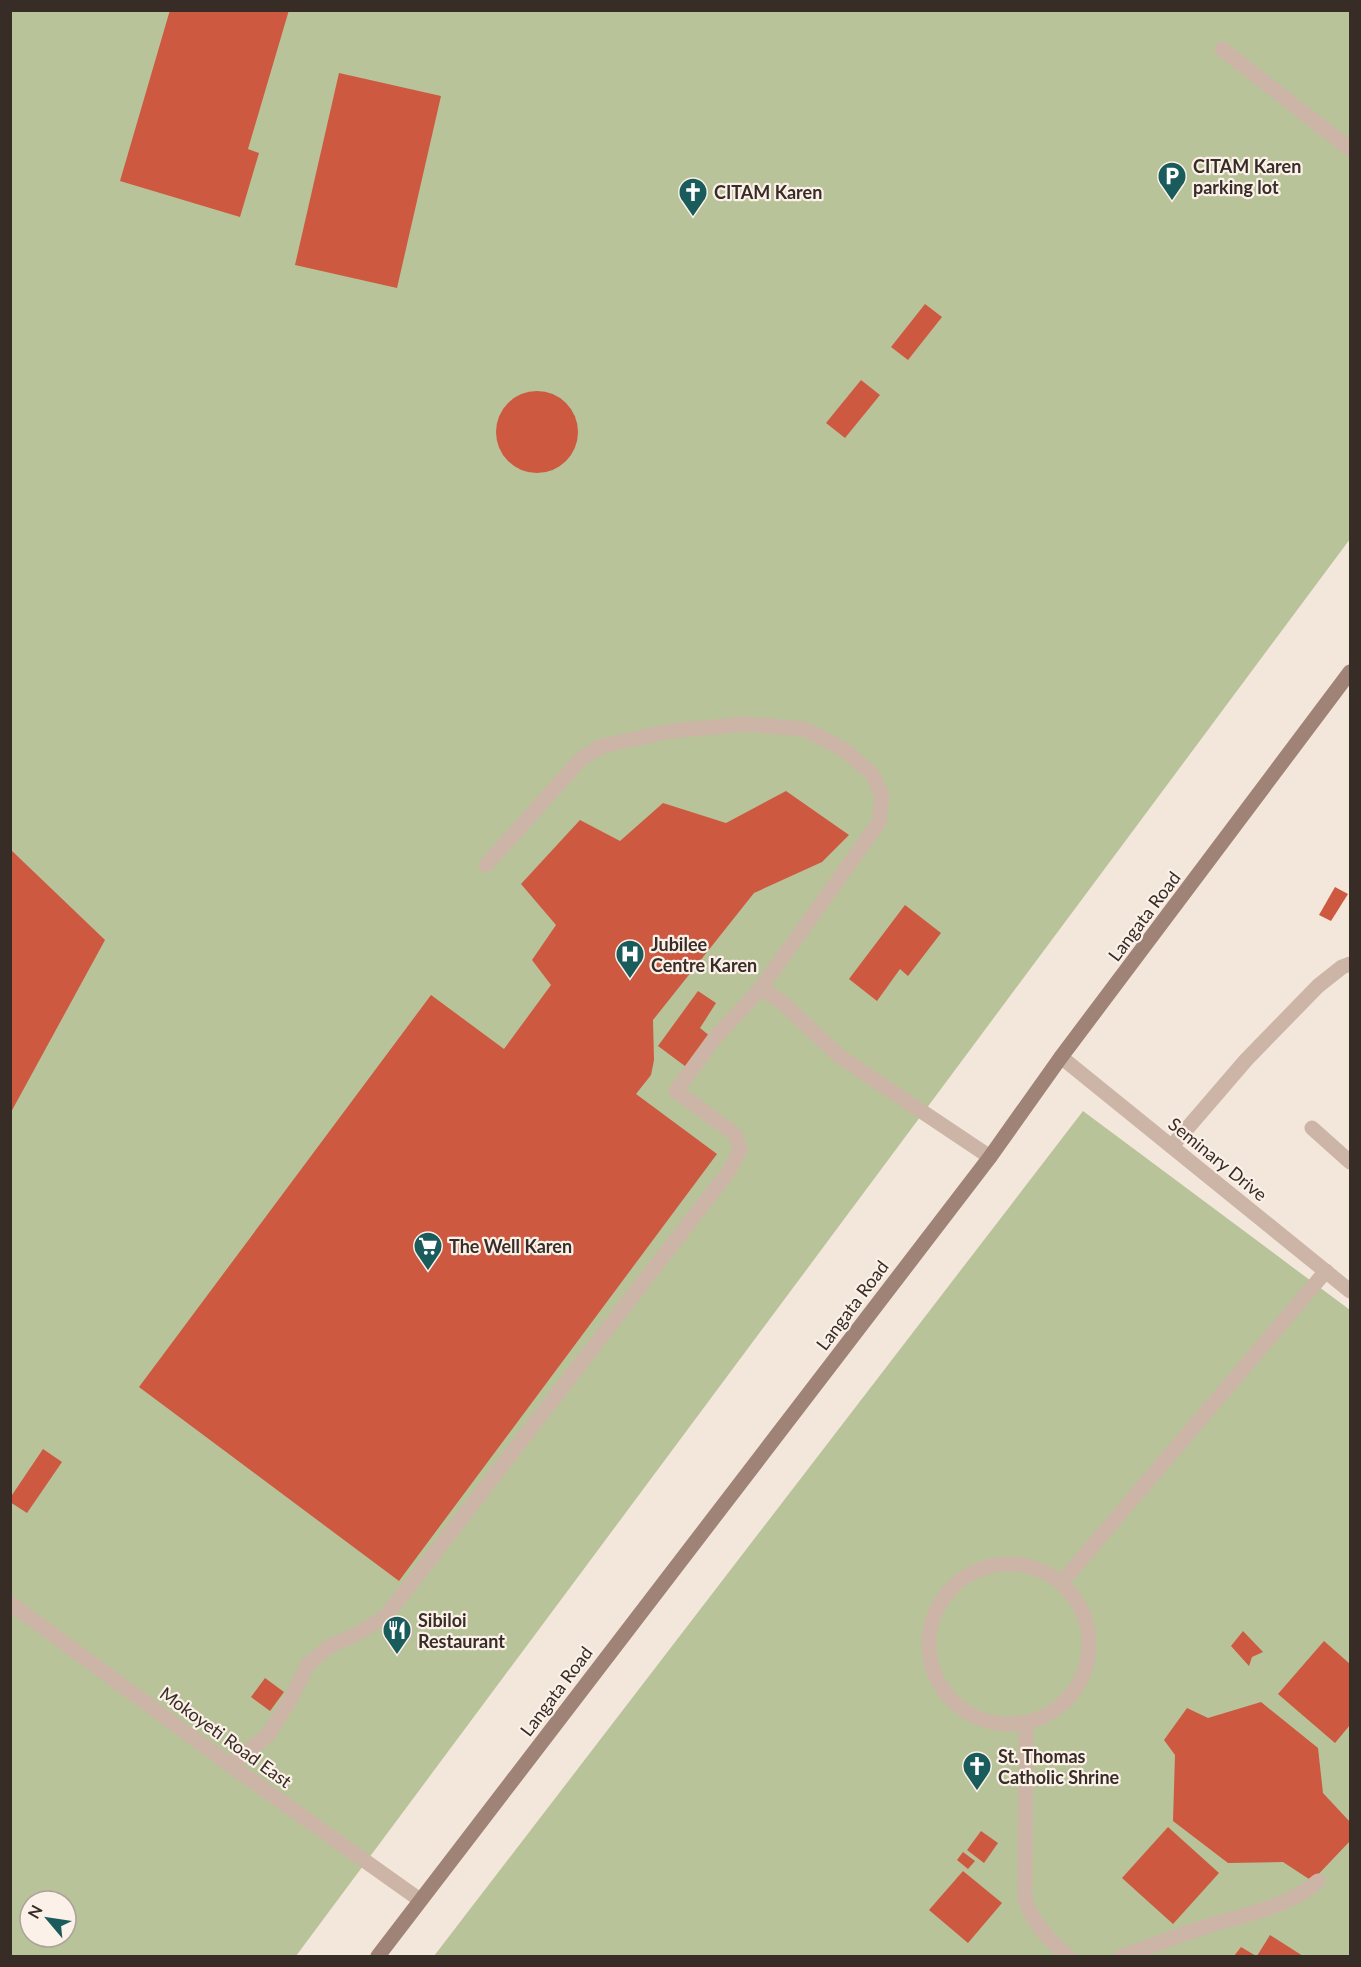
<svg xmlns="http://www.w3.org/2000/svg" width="1361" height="1967" font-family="Lato,sans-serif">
<rect width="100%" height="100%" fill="#f3e6db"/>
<g fill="#b8c39a" fill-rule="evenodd">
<path d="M11,11H1350V539L296,1956H11ZM30,1901H66V1937H30Z"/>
<path d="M1083,1111L1350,1310V1956H434Z"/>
</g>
<g fill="#cd5940">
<path d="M170,10H289L248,149L259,153L240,217L120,181Z"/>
<path d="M339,73L441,96L397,288L295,265Z"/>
<path d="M925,304L942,317L908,360L891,347Z"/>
<path d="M861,380L880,395L845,438L826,423Z"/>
<circle cx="537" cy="432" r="41"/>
<path d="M786,791L849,835L822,862L754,893L653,1020L654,1060L651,1075L636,1094L717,1154L399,1581L139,1387L431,995L504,1049L551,985L532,960L556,925L521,884L580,820L620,841L663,803L726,823Z"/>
<path d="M10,849L105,940L10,1114Z"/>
<path d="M1335,887L1348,894L1331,921L1319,915Z"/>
<path d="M905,905L941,933L908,976L900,969L877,1001L849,979Z"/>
<path d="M698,991L716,1003L700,1028L711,1037L689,1069L658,1046Z"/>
<path d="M43,1449L62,1462L27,1513L10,1502V1498Z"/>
<path d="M1243,1631L1263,1652L1252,1657L1249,1666L1231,1646Z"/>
<path d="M1324,1641L1350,1664V1725L1335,1743L1278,1694Z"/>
<path d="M265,1678L284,1692L270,1711L251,1697Z"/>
<path d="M1261,1702L1318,1748L1323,1793L1350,1822V1841L1312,1881L1283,1862L1228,1863L1173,1821L1175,1755L1164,1740L1187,1708L1208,1718Z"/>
<path d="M1168,1827L1219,1873L1173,1924L1122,1878Z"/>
<path d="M981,1831L998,1843L984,1863L967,1850Z"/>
<path d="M963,1852L975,1861L968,1869L957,1860Z"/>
<path d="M963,1871L1002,1903L968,1943L929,1910Z"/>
<path d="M1270,1935L1303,1956H1257Z"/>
<path d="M1241,1947L1256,1956H1234Z"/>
</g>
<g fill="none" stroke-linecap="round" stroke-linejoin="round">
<g stroke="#ccb5a6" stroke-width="15">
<path d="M1222,49L1350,149"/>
<path d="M486,865L581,759L602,746L671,731L746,724L804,729L845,750L872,774L882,795L879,822L761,988"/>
<path d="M1312,1128L1350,1162"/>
<path d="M1172,1146L1246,1060L1318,986L1342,967L1350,964"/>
<circle cx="1009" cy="1644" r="80"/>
<path d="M1062,1582L1326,1271"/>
<path d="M1026,1724L1025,1900C1034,1923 1048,1941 1068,1956"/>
<path d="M230,1765L268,1735L292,1696L308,1664L330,1646L357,1634L386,1616L729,1171L740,1150L736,1136L732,1132L676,1091L714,1039L761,988L784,1004L839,1056L990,1157"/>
<path d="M1122,1956C1152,1946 1181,1934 1211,1925C1248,1914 1288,1907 1318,1881"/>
</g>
<g stroke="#ccb5a6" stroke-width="15">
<path d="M1061,1057L1350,1291"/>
<path d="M10,1603L230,1765L420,1900"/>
</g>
<path stroke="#a08377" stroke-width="15" d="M378,1956L990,1157L1061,1057L1350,672"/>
</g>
<defs>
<g id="parking-pin" transform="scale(1.5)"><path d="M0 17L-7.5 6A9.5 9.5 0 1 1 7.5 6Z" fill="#1a5c5c" stroke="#fbf1e8"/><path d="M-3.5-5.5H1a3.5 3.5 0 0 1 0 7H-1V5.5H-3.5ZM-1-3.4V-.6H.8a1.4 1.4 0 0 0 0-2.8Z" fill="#fff"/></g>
<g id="church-pin" transform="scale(1.5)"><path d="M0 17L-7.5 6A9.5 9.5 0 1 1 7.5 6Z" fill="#1a5c5c" stroke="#fbf1e8"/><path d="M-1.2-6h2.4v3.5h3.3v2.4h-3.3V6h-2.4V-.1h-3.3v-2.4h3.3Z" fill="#fff"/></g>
<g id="hospital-pin" transform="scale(1.5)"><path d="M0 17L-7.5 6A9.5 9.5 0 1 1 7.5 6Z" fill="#1a5c5c" stroke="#fbf1e8"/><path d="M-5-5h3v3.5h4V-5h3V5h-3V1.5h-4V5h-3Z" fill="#fff"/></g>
<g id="supermarket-pin" transform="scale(1.5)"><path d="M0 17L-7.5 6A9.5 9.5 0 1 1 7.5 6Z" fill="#1a5c5c" stroke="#fbf1e8"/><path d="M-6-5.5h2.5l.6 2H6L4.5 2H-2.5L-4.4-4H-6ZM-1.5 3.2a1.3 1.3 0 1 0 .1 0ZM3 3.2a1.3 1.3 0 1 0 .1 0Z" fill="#fff"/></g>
<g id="restaurant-pin" transform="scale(1.5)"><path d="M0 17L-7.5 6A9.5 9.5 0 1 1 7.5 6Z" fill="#1a5c5c" stroke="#fbf1e8"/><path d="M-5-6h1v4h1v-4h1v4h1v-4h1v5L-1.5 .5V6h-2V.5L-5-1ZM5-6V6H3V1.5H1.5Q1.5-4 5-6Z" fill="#fff"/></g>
</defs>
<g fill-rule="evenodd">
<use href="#parking-pin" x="1172" y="176"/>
<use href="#church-pin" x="693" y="192"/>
<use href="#hospital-pin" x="630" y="954"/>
<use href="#supermarket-pin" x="428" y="1246"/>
<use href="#restaurant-pin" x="397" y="1630"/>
<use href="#church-pin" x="977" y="1766"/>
</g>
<g text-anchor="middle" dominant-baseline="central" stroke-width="4.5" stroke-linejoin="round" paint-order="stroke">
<g font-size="18" font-weight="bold" fill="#382c27" stroke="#fbf1e8" text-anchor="start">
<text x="1193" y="166">CITAM Karen<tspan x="1193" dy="21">parking lot</tspan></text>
<text x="714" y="192">CITAM Karen</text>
<text x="651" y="944">Jubilee<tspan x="651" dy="21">Centre Karen</tspan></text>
<text x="449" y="1246">The Well Karen</text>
<text x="418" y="1620">Sibiloi<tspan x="418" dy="21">Restaurant</tspan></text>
<text x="998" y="1756">St. Thomas<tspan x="998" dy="21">Catholic Shrine</tspan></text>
</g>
<g font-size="18" fill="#382c27" stroke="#fbf1e8">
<text transform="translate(1144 916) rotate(-53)">Langata Road</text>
<text transform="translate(1218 1159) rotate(39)">Seminary Drive</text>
<text transform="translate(852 1305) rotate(-53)">Langata Road</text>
<text transform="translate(556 1691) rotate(-53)">Langata Road</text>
<text transform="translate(226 1737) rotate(36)">Mokoyeti Road East</text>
</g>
</g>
<rect width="1361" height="1967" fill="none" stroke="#382c27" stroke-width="24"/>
<g transform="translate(48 1919) rotate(299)"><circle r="28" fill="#fbf1e8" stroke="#ada29b" stroke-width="1.5"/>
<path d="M0-4.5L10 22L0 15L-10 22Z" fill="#1a5c5c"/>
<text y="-9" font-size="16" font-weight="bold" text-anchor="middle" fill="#382c27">N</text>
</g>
</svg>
